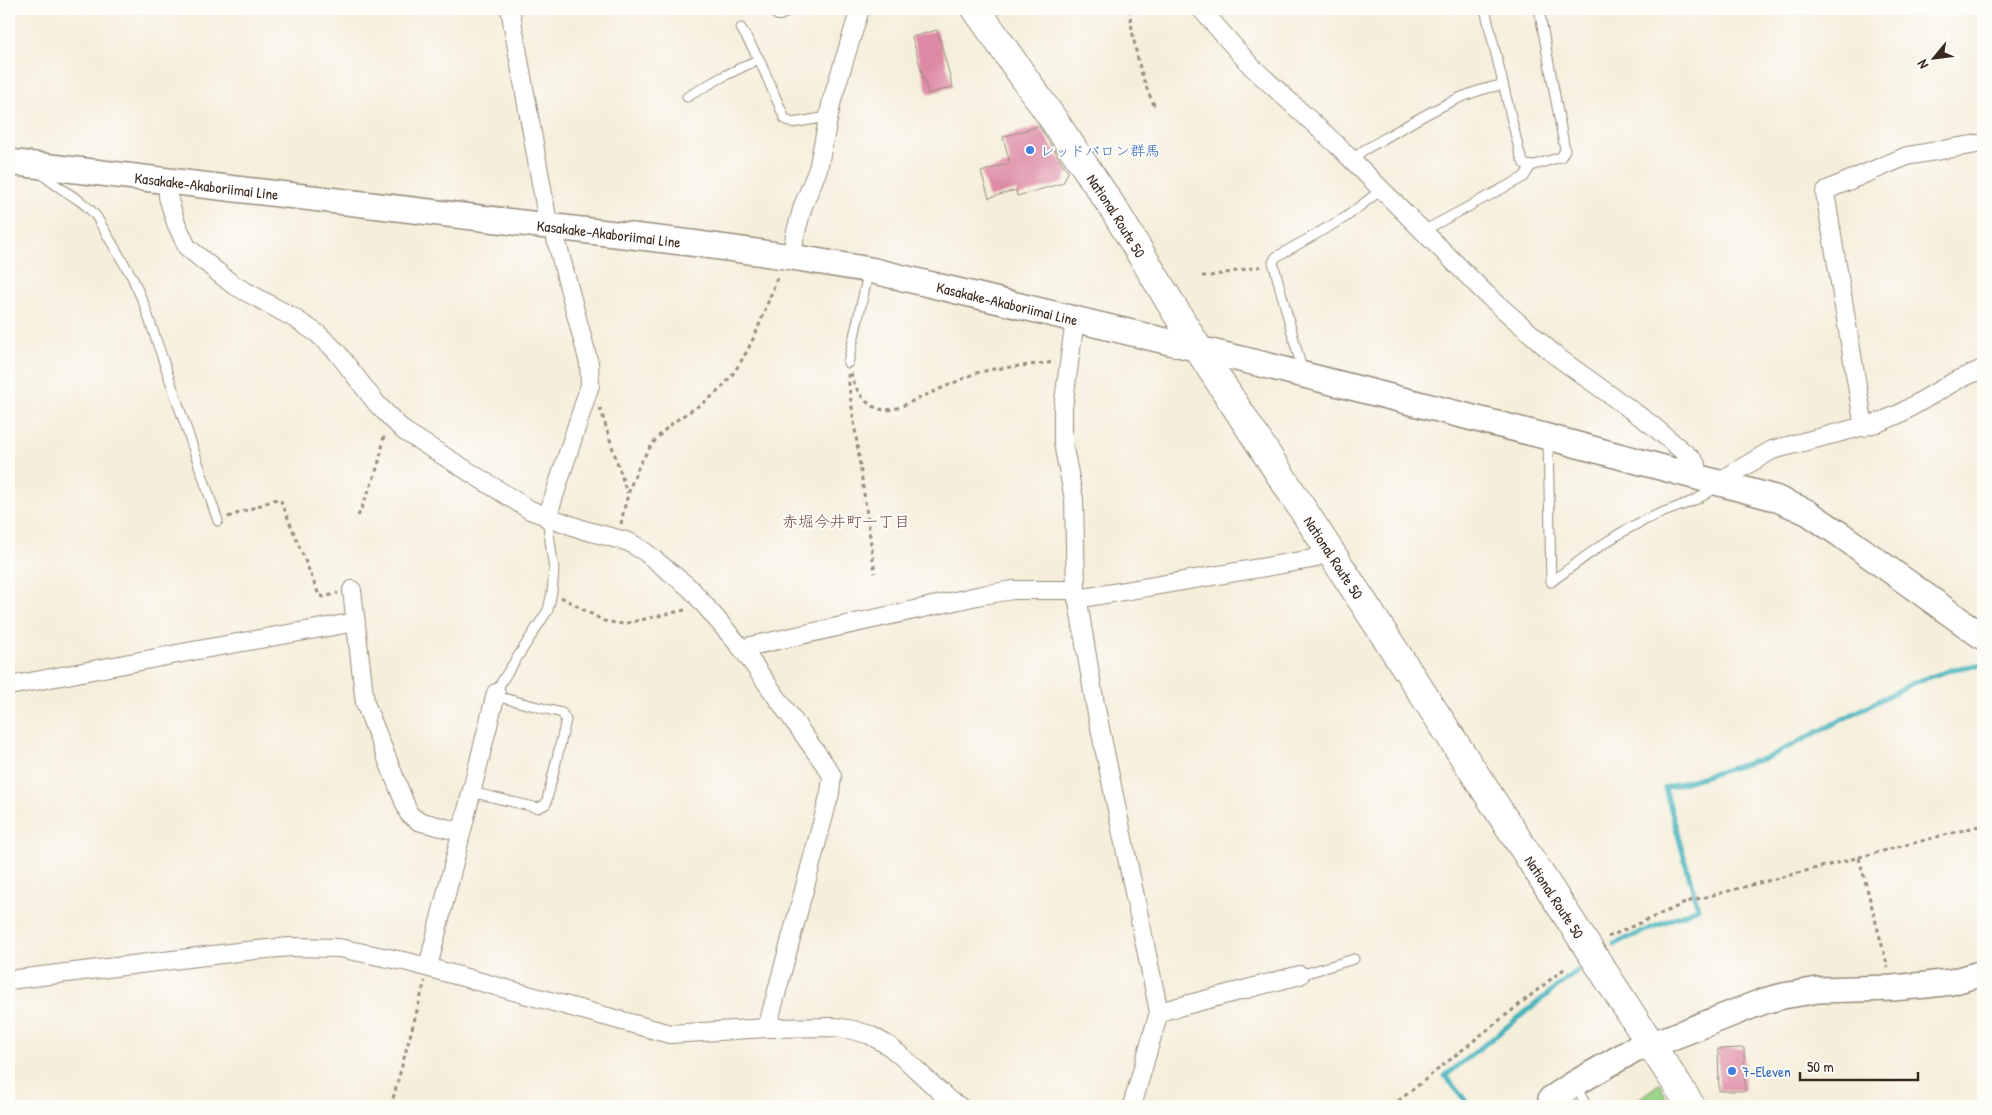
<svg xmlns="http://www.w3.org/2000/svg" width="1992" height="1115" font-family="'Patrick Hand','Klee One',sans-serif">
<rect width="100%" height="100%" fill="#fdfcf7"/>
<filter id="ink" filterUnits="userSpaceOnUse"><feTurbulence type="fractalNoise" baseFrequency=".02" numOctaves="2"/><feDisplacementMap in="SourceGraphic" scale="10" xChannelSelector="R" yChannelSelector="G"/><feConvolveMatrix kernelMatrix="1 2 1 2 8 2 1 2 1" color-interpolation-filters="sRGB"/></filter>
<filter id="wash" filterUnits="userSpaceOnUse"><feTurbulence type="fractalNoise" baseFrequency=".0096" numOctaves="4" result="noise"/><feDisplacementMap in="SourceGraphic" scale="20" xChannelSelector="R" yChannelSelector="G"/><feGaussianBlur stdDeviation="1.12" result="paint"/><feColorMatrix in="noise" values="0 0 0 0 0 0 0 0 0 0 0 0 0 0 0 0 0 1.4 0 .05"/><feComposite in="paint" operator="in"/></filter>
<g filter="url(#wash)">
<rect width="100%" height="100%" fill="#f5eedb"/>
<path fill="#9cd689" stroke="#6c8054" d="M1660,1083L1669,1106H1629Z"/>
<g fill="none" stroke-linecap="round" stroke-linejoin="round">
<g stroke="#44b3bd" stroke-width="5">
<path d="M1614,944L1698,908L1665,788L1769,757L1915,682L1954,669L1983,664"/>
<path d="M1470,1106L1445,1076L1577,971"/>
</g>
</g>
<g id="blocks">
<g fill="#dd8aa5">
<path d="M937,30L953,87L928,94L912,37Z"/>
<path d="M1039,126L1068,172L1063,183L1017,196L1016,190L989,198L981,172L1010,163L1003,137Z"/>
<path d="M1744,1048L1745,1091H1719L1718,1049Z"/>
</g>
</g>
</g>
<g filter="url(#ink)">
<use href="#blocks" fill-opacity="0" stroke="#988c7c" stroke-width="1"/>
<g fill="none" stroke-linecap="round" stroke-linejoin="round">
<g stroke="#988c7c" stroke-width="11">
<g id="lane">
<path d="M1485,9L1520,154L1524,164L1531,166L1561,157L1565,150L1539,9"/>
<path d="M741,28L759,59L785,119L792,123L828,117"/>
<path d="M687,97L722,77L759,59"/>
<path d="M1351,160L1364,150C1404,128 1458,91 1503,85"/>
<path d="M38,170C55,189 80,196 96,216L132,277L144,304L218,521"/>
<path d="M1423,231L1524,177L1531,166"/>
<path d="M848,363L869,270"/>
<path d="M1303,373L1273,262L1276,257L1346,217L1381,190"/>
<path d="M1548,440L1551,582C1581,560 1611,536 1645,520C1669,508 1696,504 1717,486"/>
<path d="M496,693L502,681L548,610L552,592L554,570L547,518"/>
<path d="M471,792L538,808L546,804L566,720L562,713L495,696"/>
<path d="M1300,975L1354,959"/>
<path d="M1575,1086L1587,1106"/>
</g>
</g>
<g stroke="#988c7c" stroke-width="20">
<g id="street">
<path d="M510,9L546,211V226"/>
<path d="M1201,9L1251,66L1337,145L1486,294L1556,356L1652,425L1693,460L1697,466L1699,478"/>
<path d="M779,11L783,9"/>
<path d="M168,180V197L176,223L187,247L232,284L294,318L318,334L336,351L377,404L404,431L530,510L584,530L629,542L645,552L691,589L743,650L828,769L832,776L830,793L767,1028"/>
<path d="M792,257L795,235L803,206L818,169L832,100L860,9"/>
<path d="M1075,319L1063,408V443L1074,499L1076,590L1095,704L1159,1012L1132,1106"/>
<path d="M1864,427L1825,193L1829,189L1907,156L1983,143"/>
<path d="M1719,484L1730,475L1772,450L1880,422L1899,414L1957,380L1983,369"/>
<path d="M547,518L590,385L589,363L556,239L555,227"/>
<path d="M352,590L365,703L409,814L418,821L461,832"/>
<path d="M1077,599L1312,559L1330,550"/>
<path d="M743,650L751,646L982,595L1013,590H1076"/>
<path d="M9,686L198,650L356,622"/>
<path d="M428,967L496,693"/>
<path d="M9,980L246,951L290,947L339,948L408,962L670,1034L767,1028L835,1027L853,1030L870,1035L889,1046L907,1061L950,1101L959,1106"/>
<path d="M1159,1012L1300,975"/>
</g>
</g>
<g stroke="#988c7c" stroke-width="28">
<g id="secondary">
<path id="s1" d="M9,162L691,243L792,257L870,270L1257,363L1548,437L1775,498L1807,512L1841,535L1983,637"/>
<path d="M1551,1099L1574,1084L1635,1049L1667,1039L1764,1001L1783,996L1818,990L1892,988L1926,985L1951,982L1983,973"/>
</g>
</g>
<g stroke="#988c7c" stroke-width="30">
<g id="highway">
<path id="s2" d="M976,9L1053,119L1113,208L1199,350L1691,1106"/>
</g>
</g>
<g stroke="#988c7c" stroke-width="3" stroke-dasharray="4 4" stroke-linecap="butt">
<path d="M1129,9C1134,44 1139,75 1155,107"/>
<path d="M1202,276H1210L1263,266"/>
<path d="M851,373C854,389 867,409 885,410C888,410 893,409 897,408L976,373L994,369L1055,362"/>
<path d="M848,374L849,386L875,573"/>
<path d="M600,408L627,493"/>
<path d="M358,516C370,489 381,464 384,434"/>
<path d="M228,517L277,499L281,501L319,595L324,597L338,593"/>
<path d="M621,524C628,486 642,447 674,422C688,411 707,403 720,389C750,358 763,315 778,275"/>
<path d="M561,597L604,621L623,624L689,609"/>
<path d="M1859,858L1888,968"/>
<path d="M1608,937L1690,901L1983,825"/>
<path d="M391,1106L425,981"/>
<path d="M1392,1106L1565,968"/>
</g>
<use href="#lane" stroke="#fff" stroke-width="9"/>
<use href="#street" stroke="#fff" stroke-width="18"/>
<use href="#secondary" stroke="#fff" stroke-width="25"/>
<use href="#highway" stroke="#fff" stroke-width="28"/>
</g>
</g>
<g fill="#3f7fe0" stroke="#fdfcf7" stroke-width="2">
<circle cx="1030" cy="150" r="5"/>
<circle cx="1732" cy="1071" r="5"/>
</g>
<g text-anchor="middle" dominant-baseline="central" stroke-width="4" stroke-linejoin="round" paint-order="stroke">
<g font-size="15" fill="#366cbe" stroke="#fdfcf7" text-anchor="start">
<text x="1040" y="150">レッドバロン群馬</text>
<text x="1742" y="1071">7-Eleven</text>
</g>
<g font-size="15" fill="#3b2a1e" stroke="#fdfcf7">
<text stroke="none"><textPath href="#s1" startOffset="199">Kasakake-Akaboriimai Line</textPath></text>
<text stroke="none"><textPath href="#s2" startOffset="250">National Route 50</textPath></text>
<text stroke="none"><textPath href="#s1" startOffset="604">Kasakake-Akaboriimai Line</textPath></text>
<text stroke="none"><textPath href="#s1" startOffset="1009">Kasakake-Akaboriimai Line</textPath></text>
<text stroke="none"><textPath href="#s2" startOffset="655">National Route 50</textPath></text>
<text stroke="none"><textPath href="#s2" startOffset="1060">National Route 50</textPath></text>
</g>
<g font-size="16" fill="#744c4d" stroke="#fdfcf7">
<text x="846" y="521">赤堀今井町一丁目</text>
</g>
</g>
<rect width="1992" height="1115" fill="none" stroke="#fdfcf7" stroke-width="30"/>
<g transform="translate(1934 58) rotate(241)" stroke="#fdfcf7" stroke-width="4" paint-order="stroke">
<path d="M0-4L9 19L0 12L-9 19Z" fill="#3b2a1e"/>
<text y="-8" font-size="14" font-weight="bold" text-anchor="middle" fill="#3b2a1e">N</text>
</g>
<path d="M1800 1072v8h118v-8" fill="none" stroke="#3b2a1e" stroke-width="2.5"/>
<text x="1807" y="1072" font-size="15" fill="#3b2a1e" stroke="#fdfcf7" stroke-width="4" paint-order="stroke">50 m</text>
</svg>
